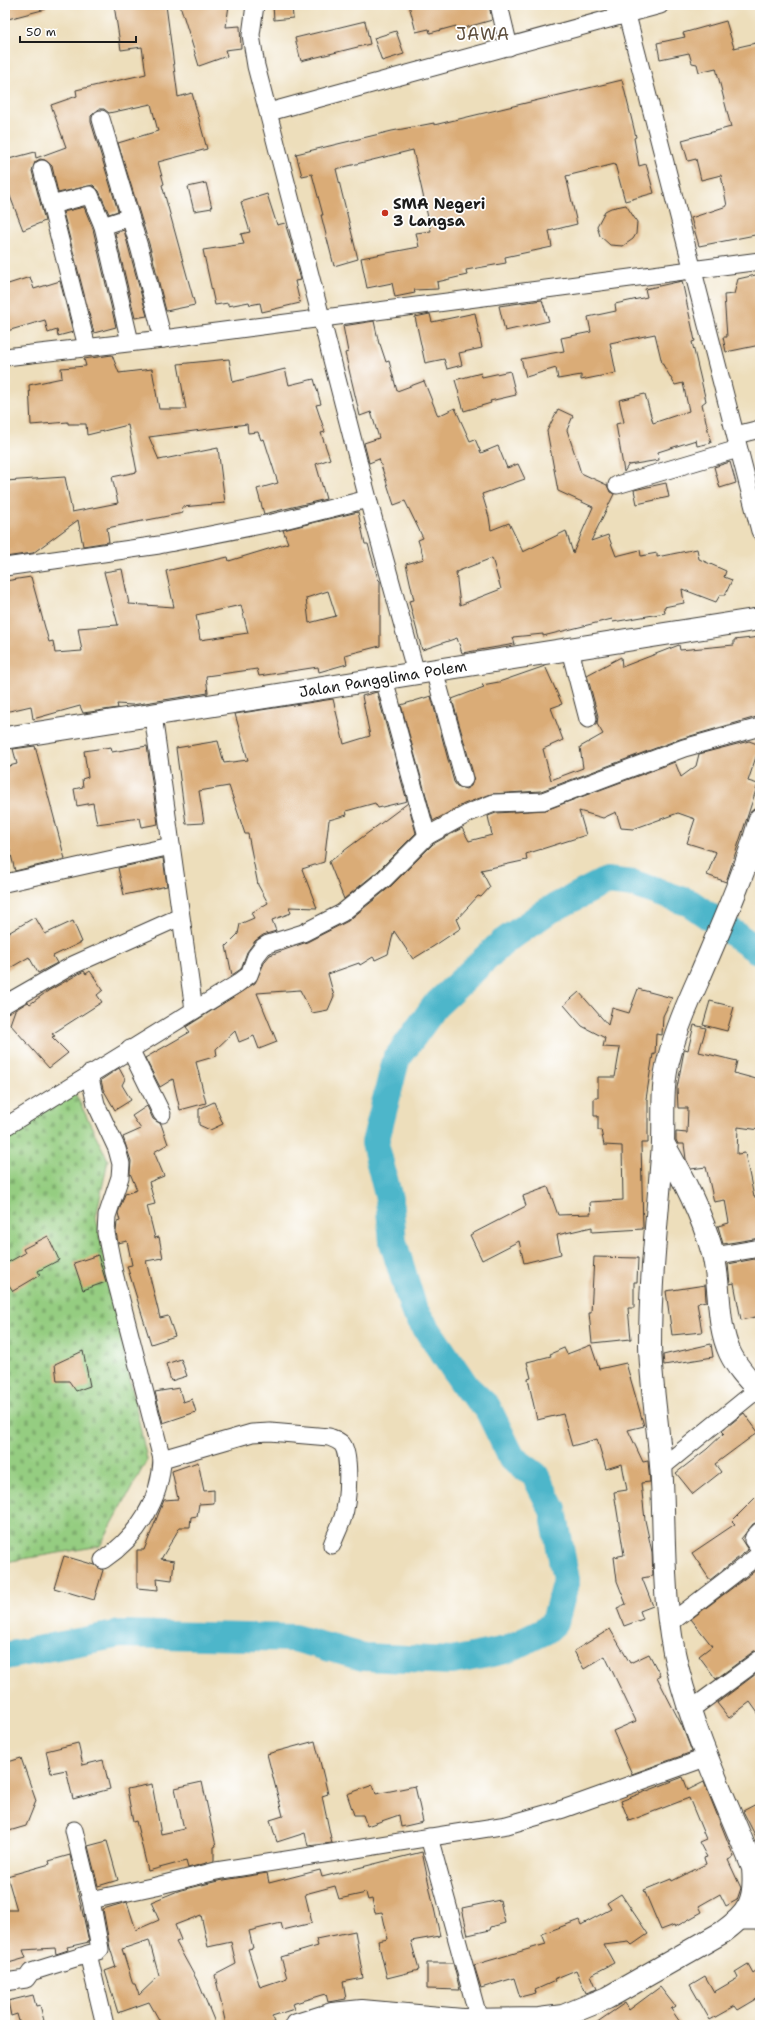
<svg xmlns="http://www.w3.org/2000/svg" width="765" height="2030" font-family="'Shantell Sans',sans-serif">
<defs>
<pattern id="cemetery-stones" width="16" height="16" patternUnits="userSpaceOnUse"><rect width="16" height="16" fill="#95cd81"/><path d="M2 7V4a2 2 0 0 1 4 0v3zM10 15v-3a2 2 0 0 1 4 0v3z" fill="#80af6f"/></pattern>
</defs>
<rect width="100%" height="100%" fill="#fff"/>
<filter id="ink" filterUnits="userSpaceOnUse"><feTurbulence type="fractalNoise" baseFrequency=".025" numOctaves="2"/><feDisplacementMap in="SourceGraphic" scale="8" xChannelSelector="R" yChannelSelector="G"/><feConvolveMatrix kernelMatrix="1 2 1 2 8 2 1 2 1" color-interpolation-filters="sRGB"/></filter>
<filter id="wash" filterUnits="userSpaceOnUse"><feTurbulence type="fractalNoise" baseFrequency=".012" numOctaves="4" result="noise"/><feDisplacementMap in="SourceGraphic" scale="16" xChannelSelector="R" yChannelSelector="G"/><feGaussianBlur stdDeviation="0.9" result="paint"/><feColorMatrix in="noise" values="0 0 0 0 0 0 0 0 0 0 0 0 0 0 0 0 0 1.4 0 .05"/><feComposite in="paint" operator="in"/></filter>
<g filter="url(#wash)">
<rect width="100%" height="100%" fill="#eddebb"/>
<path fill="url(#cemetery-stones)" stroke="#58744e" d="M73,1089L108,1160L96,1217L147,1460L100,1546L5,1562V1132Z"/>
<g fill="none" stroke-linecap="round" stroke-linejoin="round">
<path stroke="#4db6ca" stroke-width="28" d="M5,1656L120,1634L294,1638L363,1657L452,1661L506,1650L545,1631L555,1622L566,1580L553,1510L535,1475L512,1458L487,1407L467,1388L414,1310L393,1242L389,1199L375,1143L396,1060L435,1006L502,943L546,912L606,881L634,884L690,903L760,952"/>
</g>
<g id="blocks">
<g fill="#daac77" fill-rule="evenodd">
<path d="M5,5H45L46,9L8,19Z"/>
<path d="M114,5H166L178,97L192,93L207,149L158,162L164,184L162,185L195,305L166,311L150,247L118,143L158,131L151,104L109,113L104,109H99L91,116V122L118,211L109,214L99,191L93,185L58,193L52,166L45,160L40,159L35,162L32,171L45,221L23,230L5,183V160L35,152L36,158L66,147L51,105L77,96L76,90L146,74L142,47L121,50Z"/>
<path d="M180,5H229L226,27L240,26L241,48L225,50L227,56L199,66Z"/>
<path d="M273,5H292L293,18L274,20Z"/>
<path d="M409,5H489L492,20L457,30L456,26L430,33L429,29L416,32Z"/>
<path d="M365,21L370,44L301,61L295,38Z"/>
<path d="M726,21L734,48L760,42V234L699,246L691,218L727,206L721,175L701,180L696,159L688,161L682,140L731,127L716,68L699,72L697,64L692,63L689,53L660,59L657,43L685,37L683,33Z"/>
<path d="M396,31L404,54L382,61L374,38Z"/>
<path d="M622,80L636,137L634,138L639,166L646,164L654,193L625,201L615,164L566,176L577,224L549,231L552,247L505,257L506,263L466,270L467,275L437,282L438,289L414,290L415,293L395,297L392,283L367,288L361,258L419,247L416,233L431,231L413,150L336,169L358,259L334,266L321,215H323L312,174L302,176L296,154L392,131L434,123V125Z"/>
<path d="M206,183L212,208L194,211L188,187Z"/>
<path d="M267,194L277,225L285,223L290,239L301,280L295,281L300,303L262,312L260,303L250,305L249,302L228,306V303L215,305L203,250L244,244L241,234L250,232L241,202Z"/>
<path d="M626,205L637,222L636,234L633,239L623,246L610,245L600,236L597,226L605,211L611,208Z"/>
<path d="M84,207L93,229L116,327L94,333L63,212Z"/>
<path d="M124,230L130,253L147,316L135,318L115,233Z"/>
<path d="M760,274V345L726,352L723,337H727L724,295L734,294L738,279Z"/>
<path d="M30,277L34,289L60,281L73,332L58,336L57,330L48,333L45,320L7,331L5,324V285Z"/>
<path d="M682,281L695,341L692,342L706,401L702,404L711,443L697,446L696,440L658,452L659,460L629,465V464L624,472L616,424L624,422L619,400L645,394L653,423L689,411L683,383L675,385L662,363L655,334L610,343L616,373L581,380V375L558,379L556,368L526,377L521,359L564,351L561,338L591,332L588,317L616,311L615,304L647,297L645,289Z"/>
<path d="M542,300L549,321L505,331L499,306Z"/>
<path d="M475,313L482,348L459,353L462,365L447,369L444,359L425,363L415,317L430,314L432,322Z"/>
<path d="M374,321L379,344H380L386,362L389,361L397,391L424,381L438,416L455,408L470,441L475,439L481,453L498,446L507,468L518,464L525,479L482,494L489,517L491,530L509,523L523,552L566,531L573,553L593,507L558,491L547,431L558,409L573,416L567,430L581,473L607,485L610,492L614,494L591,541L608,535L616,556L640,550L641,556L657,553V557L697,549L699,559L726,571L724,577L732,580L725,595H720L716,602L682,589L684,603L664,607L665,613L613,622L612,619L543,636V634L513,637L515,644L462,653L457,638L422,650L409,601L414,600L406,564L424,559L418,540L423,538L405,501L394,505L379,459L369,463L364,443L379,438L371,412L360,416L345,353L348,352L343,326ZM492,558L501,589L460,605L456,572Z"/>
<path d="M112,355L119,373L152,369L159,409H186L178,364L229,359L233,382L285,369L289,385L314,379L321,404L316,405L325,432L321,433L330,459L316,464L326,499L264,514L257,489L278,483L264,439L261,440L258,432L248,433L247,424L149,437L159,460L218,448L225,503L182,507L183,513L107,528L109,542L83,546L78,520L33,553L5,557V481L65,477L72,512L118,503L112,477L137,472L128,425L87,435L86,424H68V422L31,425L29,385L62,378L61,368L86,366L84,359Z"/>
<path d="M510,371L516,395L490,401L491,403L464,411L455,380L481,373L482,377Z"/>
<path d="M730,462L736,483L720,488L714,467Z"/>
<path d="M666,483L669,497L637,504L634,490Z"/>
<path d="M358,512L365,544H368L378,579L380,581V646L345,655L347,664L319,672L318,667L259,676L257,669L206,676L208,693L132,705L117,704L118,708L83,713L80,706L33,719L31,706L5,712V581L31,577L49,642L53,641L55,653L82,651L78,628L118,625L104,572L122,569L129,604L174,607L166,571L228,557L229,561L288,543L283,530ZM328,591L336,616L309,623L306,598ZM241,605L248,633L200,640L196,615Z"/>
<path d="M760,637V716L680,739L541,791L491,794L464,804L433,821L401,705L431,696L454,782L457,786L466,789L471,786L474,777L452,699L484,687L482,685L499,682L545,666L562,704L551,708L563,740L543,749L551,780L583,768L580,747L603,734L597,724L598,716L587,675L621,657L622,667L679,645L680,650L734,645V640Z"/>
<path d="M377,692L407,801L378,808L375,803L346,811L347,815L329,820L324,862L302,869L317,908L289,907L291,913L272,920L276,931L263,935L255,941L247,952L241,969L232,975L226,946L238,934L240,924L254,918L251,913L268,903L258,885L248,834H245L229,786L199,791L204,823L186,824L176,748L218,741L224,763L248,760L235,714L333,699L344,744L370,736L362,696Z"/>
<path d="M749,741L760,745L748,781L758,784L726,882L707,875L716,852L687,843L695,819L678,813L633,829L621,828L616,812L603,818L579,811L586,835L526,854L527,860L481,870L490,887L481,897L478,896L457,919L461,928L434,946L413,959L394,931L388,954L375,960L373,957L360,965L359,963L328,974L334,996L328,1010L312,1013L300,990L257,993L277,1042L259,1049L254,1036L239,1042L235,1031L216,1049L217,1056L196,1062L206,1103L180,1110L173,1079L160,1087L145,1058L190,1032L186,1027L255,983L265,961L270,955L307,942L348,921L391,886L433,844L462,828L469,841L492,835L488,816L496,813L546,810L675,762L681,777L696,766L699,754Z"/>
<path d="M35,746L65,859L15,871L7,839L5,840V767L17,764L13,749Z"/>
<path d="M147,746L158,824L142,827L140,818L97,824L93,803L77,806L74,789L83,787L82,779L88,777L84,751L111,747L112,752Z"/>
<path d="M408,803L416,833L377,872L344,899L329,862Z"/>
<path d="M163,858L167,886L124,895L118,868Z"/>
<path d="M35,917L45,934L73,921L82,942L53,956L57,963L38,973L29,957L5,971V935Z"/>
<path d="M84,971L86,974L90,971L103,990L97,995L102,1002L52,1034L55,1036L52,1037L68,1053L49,1068L10,1024L15,1010L28,1002L30,1004L48,991Z"/>
<path d="M638,989L672,998L663,1016L662,1035L656,1034L655,1055L653,1054L646,1099H648V1143H641L643,1229L592,1232V1227L557,1235L561,1254L524,1263L519,1241L482,1260L470,1235L526,1206L523,1196L548,1187L558,1215L591,1214L590,1202L623,1200L622,1146L604,1145L601,1130H598V1116H594V1098H598V1077H615L620,1048L603,1047L605,1038L582,1026L564,1005L579,992L608,1025L612,1008L629,1013Z"/>
<path d="M710,1001L734,1007L727,1031L703,1025Z"/>
<path d="M694,1025L706,1028L699,1052L737,1061L734,1073L760,1080V1130L738,1127L737,1154L745,1153L754,1197L760,1196V1238L723,1244L718,1226L729,1223L725,1200L714,1202L706,1167L691,1169L686,1159L684,1144H678L676,1140V1132L687,1133L688,1108H678L677,1088L684,1051L685,1049L688,1050Z"/>
<path d="M119,1068L125,1079L122,1085L131,1100L115,1110L103,1089L101,1080Z"/>
<path d="M214,1102L223,1124L210,1130L199,1125V1109Z"/>
<path d="M147,1106L153,1119L161,1124L168,1144L154,1152L164,1176L149,1182L155,1204L147,1206L155,1238L159,1237L163,1258L146,1261L160,1318L168,1316L175,1336L151,1344L127,1266L132,1265L127,1241L118,1243L116,1232L117,1222L120,1221L118,1213L125,1194L137,1190L130,1173L131,1161L123,1137L141,1129L132,1116Z"/>
<path d="M48,1236L59,1260L38,1271L40,1275L13,1291L5,1279V1264L25,1253L23,1249Z"/>
<path d="M98,1255L106,1282L83,1290L74,1263Z"/>
<path d="M594,1257L638,1258L637,1282H634V1308H628L631,1339L592,1343L589,1313H591Z"/>
<path d="M760,1258V1316L741,1320L734,1283L730,1284L728,1264Z"/>
<path d="M705,1285L706,1301L697,1303L702,1332L672,1335L666,1291Z"/>
<path d="M711,1344L713,1357L664,1365L663,1355Z"/>
<path d="M591,1345L599,1369L626,1363L644,1426L628,1430L643,1462L648,1461L650,1482L641,1483L645,1520L652,1552L653,1576L642,1578L653,1606L640,1611L643,1619L624,1626L617,1608L626,1604L617,1581L614,1557L624,1555L614,1492L627,1490L622,1464L606,1469L597,1439L572,1446L563,1414L537,1420L528,1379L531,1378L527,1362L551,1356L550,1354L564,1348L567,1354Z"/>
<path d="M83,1351L90,1386L76,1391L69,1381H57L55,1364Z"/>
<path d="M181,1359L187,1376L171,1381L166,1364Z"/>
<path d="M179,1388L183,1402L192,1399L196,1412L163,1423L155,1392Z"/>
<path d="M744,1413L758,1432L715,1464L721,1472L693,1494L676,1473L707,1449L724,1433L722,1431Z"/>
<path d="M198,1462L204,1491L214,1490V1503L199,1504L197,1516L191,1517L190,1527H180L161,1559L174,1561L172,1580L157,1578L158,1590L137,1588V1550H144L164,1500L178,1499L172,1471Z"/>
<path d="M760,1493V1521L753,1524L741,1539L748,1550L710,1580L692,1553L735,1524L732,1521Z"/>
<path d="M64,1556L95,1565L103,1570L94,1600L54,1588Z"/>
<path d="M760,1567V1649L754,1651L716,1679L699,1656L712,1646L691,1619Z"/>
<path d="M610,1629L630,1663L649,1654L660,1675L657,1677L682,1726L692,1752L632,1774L613,1731L636,1721L605,1656L584,1669L574,1651Z"/>
<path d="M760,1671V1716L750,1702L729,1718L717,1703Z"/>
<path d="M315,1741L328,1794L322,1796L332,1843L308,1846L305,1833L277,1842L270,1820L283,1816L267,1754Z"/>
<path d="M78,1743L83,1765L103,1760L110,1789L73,1799L66,1770L51,1773L46,1751Z"/>
<path d="M21,1758L36,1801L26,1826L9,1831L5,1819V1763Z"/>
<path d="M683,1777L688,1790L704,1782L734,1857L728,1860L741,1888L737,1900L726,1906L720,1894L699,1906L702,1912L675,1927L674,1925L661,1930L644,1890L671,1879L672,1881L706,1864L704,1858L707,1857L699,1842L706,1839L689,1798L629,1821L621,1801Z"/>
<path d="M202,1782L216,1846L214,1847V1861L188,1868L186,1861L148,1871L136,1821L133,1822L127,1789L152,1784L161,1834L184,1829L175,1788Z"/>
<path d="M373,1785L376,1794L415,1786L423,1822L401,1827L399,1815L367,1826L363,1815H354L347,1794Z"/>
<path d="M760,1802V1845L743,1811Z"/>
<path d="M107,1841L118,1880L98,1886L88,1846Z"/>
<path d="M422,1852L440,1936L411,1941L419,1970L387,1978L378,1941L388,1939L382,1912L375,1913L372,1899L368,1900L366,1893L339,1899L335,1886L305,1894L312,1923L283,1930L281,1923L249,1931L253,1948L248,1949L260,1987L287,1978L281,1957L318,1946L316,1939L355,1931L363,1978L343,1982L346,1999L328,2002L326,1994L292,2004L294,2009L272,2016L275,2022L268,2025H226L215,1975L236,1964L231,1942L208,1947L201,1915L175,1925L181,1940L176,1942L199,1984L216,2025H162L149,2002L118,2013L105,1971L116,1967L110,1948L103,1909L127,1902L136,1930L159,1920L151,1902L178,1891L218,1881L267,1873L269,1883L320,1870L322,1877ZM149,1940L159,1976L139,1995L135,1984H133L122,1949Z"/>
<path d="M70,1855L89,1942L67,1947L68,1950L56,1954L55,1948L23,1950L26,1958L5,1964V1910H17L7,1876L50,1864L49,1861Z"/>
<path d="M621,1894L648,1934L632,1945L629,1942L604,1945L614,1963L591,1975L597,1989L586,1993L576,1970L554,1979L555,1981L535,1990L536,1993L520,1997L514,1978L481,1988L474,1965L546,1944L542,1934L579,1920L581,1925L611,1909L607,1903Z"/>
<path d="M500,1900L505,1923L491,1927L490,1930L468,1935L462,1908Z"/>
<path d="M427,1963H453L460,1990L427,1989Z"/>
<path d="M748,1964L753,1973L760,1968V1997L738,2010L735,2006L710,2020L690,1985L705,1976L714,1992L738,1978L735,1972Z"/>
<path d="M660,1987L675,2006L671,2009L682,2025H593L625,2003L629,2010Z"/>
<path d="M33,1995L36,2006L40,2005L45,2025H20L17,2014L11,2016L8,2001Z"/>
</g>
</g>
</g>
<g filter="url(#ink)">
<use href="#blocks" fill-opacity="0" stroke="#3b3934" stroke-width="1"/>
<g fill="none" stroke-linecap="round" stroke-linejoin="round">
<g stroke="#3b3934" stroke-width="19">
<g id="minor">
<path d="M255,5L251,35L256,66L368,499L416,673"/>
<path d="M499,5L509,47"/>
<path d="M627,15L760,531"/>
<path d="M269,112L660,5"/>
<path d="M101,119L140,250L163,339"/>
<path d="M42,169L87,347"/>
<path d="M51,205L90,195L103,226"/>
<path d="M130,342L103,226L130,217"/>
<path d="M5,357L163,339L760,261"/>
<path d="M736,435L760,429"/>
<path d="M617,485L738,449"/>
<path d="M5,567L159,545L276,522L368,499"/>
<path d="M570,650L588,719"/>
<path d="M434,670L464,779"/>
<path d="M384,679L427,836"/>
<path d="M153,715L194,1010"/>
<path d="M5,883L171,846"/>
<path d="M5,1004L73,965L180,917"/>
<path d="M130,1049L162,1114"/>
<path d="M89,1074L96,1104L117,1149L121,1164L120,1177L107,1216L106,1233L114,1273L162,1459C161,1500 137,1537 103,1560"/>
<path d="M5,1127L237,984L249,975L256,956L263,947L268,944L303,933L342,913L384,879L427,836L469,813L494,803L543,801L684,748L760,727"/>
<path d="M714,1256L760,1248"/>
<path d="M162,1459L252,1433L270,1432L329,1437C334,1439 338,1440 342,1444C351,1455 348,1503 343,1517C340,1527 335,1536 332,1545"/>
<path d="M661,1468L758,1389"/>
<path d="M760,1531L754,1537L753,1540L760,1550"/>
<path d="M669,1624L760,1554"/>
<path d="M690,1710L760,1659"/>
<path d="M429,1837L479,2020"/>
<path d="M91,1900L156,1886L216,1871L507,1825L563,1809L708,1757"/>
<path d="M738,1921H760"/>
<path d="M88,1954L105,2025"/>
<path d="M5,1982L26,1979L31,1972L98,1951L100,1949L91,1900L74,1830"/>
</g>
</g>
<g stroke="#3b3934" stroke-width="24">
<g id="tertiary">
<path d="M5,738L760,619"/>
<path d="M663,1143C683,1178 702,1214 713,1254C721,1286 716,1323 730,1353C737,1368 749,1380 760,1392"/>
<path d="M297,2025L332,2014L362,2011L462,2020L539,2019L563,2016L607,1998L723,1932C749,1913 756,1901 753,1868C727,1803 695,1738 678,1670C662,1608 665,1544 662,1481C660,1436 651,1390 650,1345C650,1278 658,1211 663,1144C664,1115 661,1086 669,1058C676,1030 688,1003 700,976C722,924 745,874 760,819"/>
</g>
</g>
<use href="#minor" stroke="#fff" stroke-width="17"/>
<use href="#tertiary" stroke="#fff" stroke-width="22"/>
</g>
</g>
<circle fill="#c8321e" stroke="#fff" stroke-width="1.5" cx="385" cy="213" r="4"/>
<g text-anchor="middle" dominant-baseline="central" stroke-width="3.5" stroke-linejoin="round" paint-order="stroke">
<g font-size="15" font-weight="bold" fill="#1c1c1c" stroke="#fff" text-anchor="start">
<text x="393" y="204">SMA Negeri<tspan x="393" dy="17">3 Langsa</tspan></text>
</g>
<g font-size="15" fill="#1c1c1c" stroke="#fff">
<text transform="translate(383 679) rotate(-9)">Jalan Pangglima Polem</text>
</g>
<g font-size="17" letter-spacing="1" fill="#5e4e3c" stroke="#fff">
<text x="483" y="34">JAWA</text>
</g>
</g>
<rect width="765" height="2030" fill="none" stroke="#fff" stroke-width="20"/>
<path d="M20 36v6h116v-6" fill="none" stroke="#1c1c1c" stroke-width="2"/>
<text x="26" y="36" font-size="12" fill="#1c1c1c" stroke="#ffffff" stroke-width="3" paint-order="stroke">50 m</text>
</svg>
